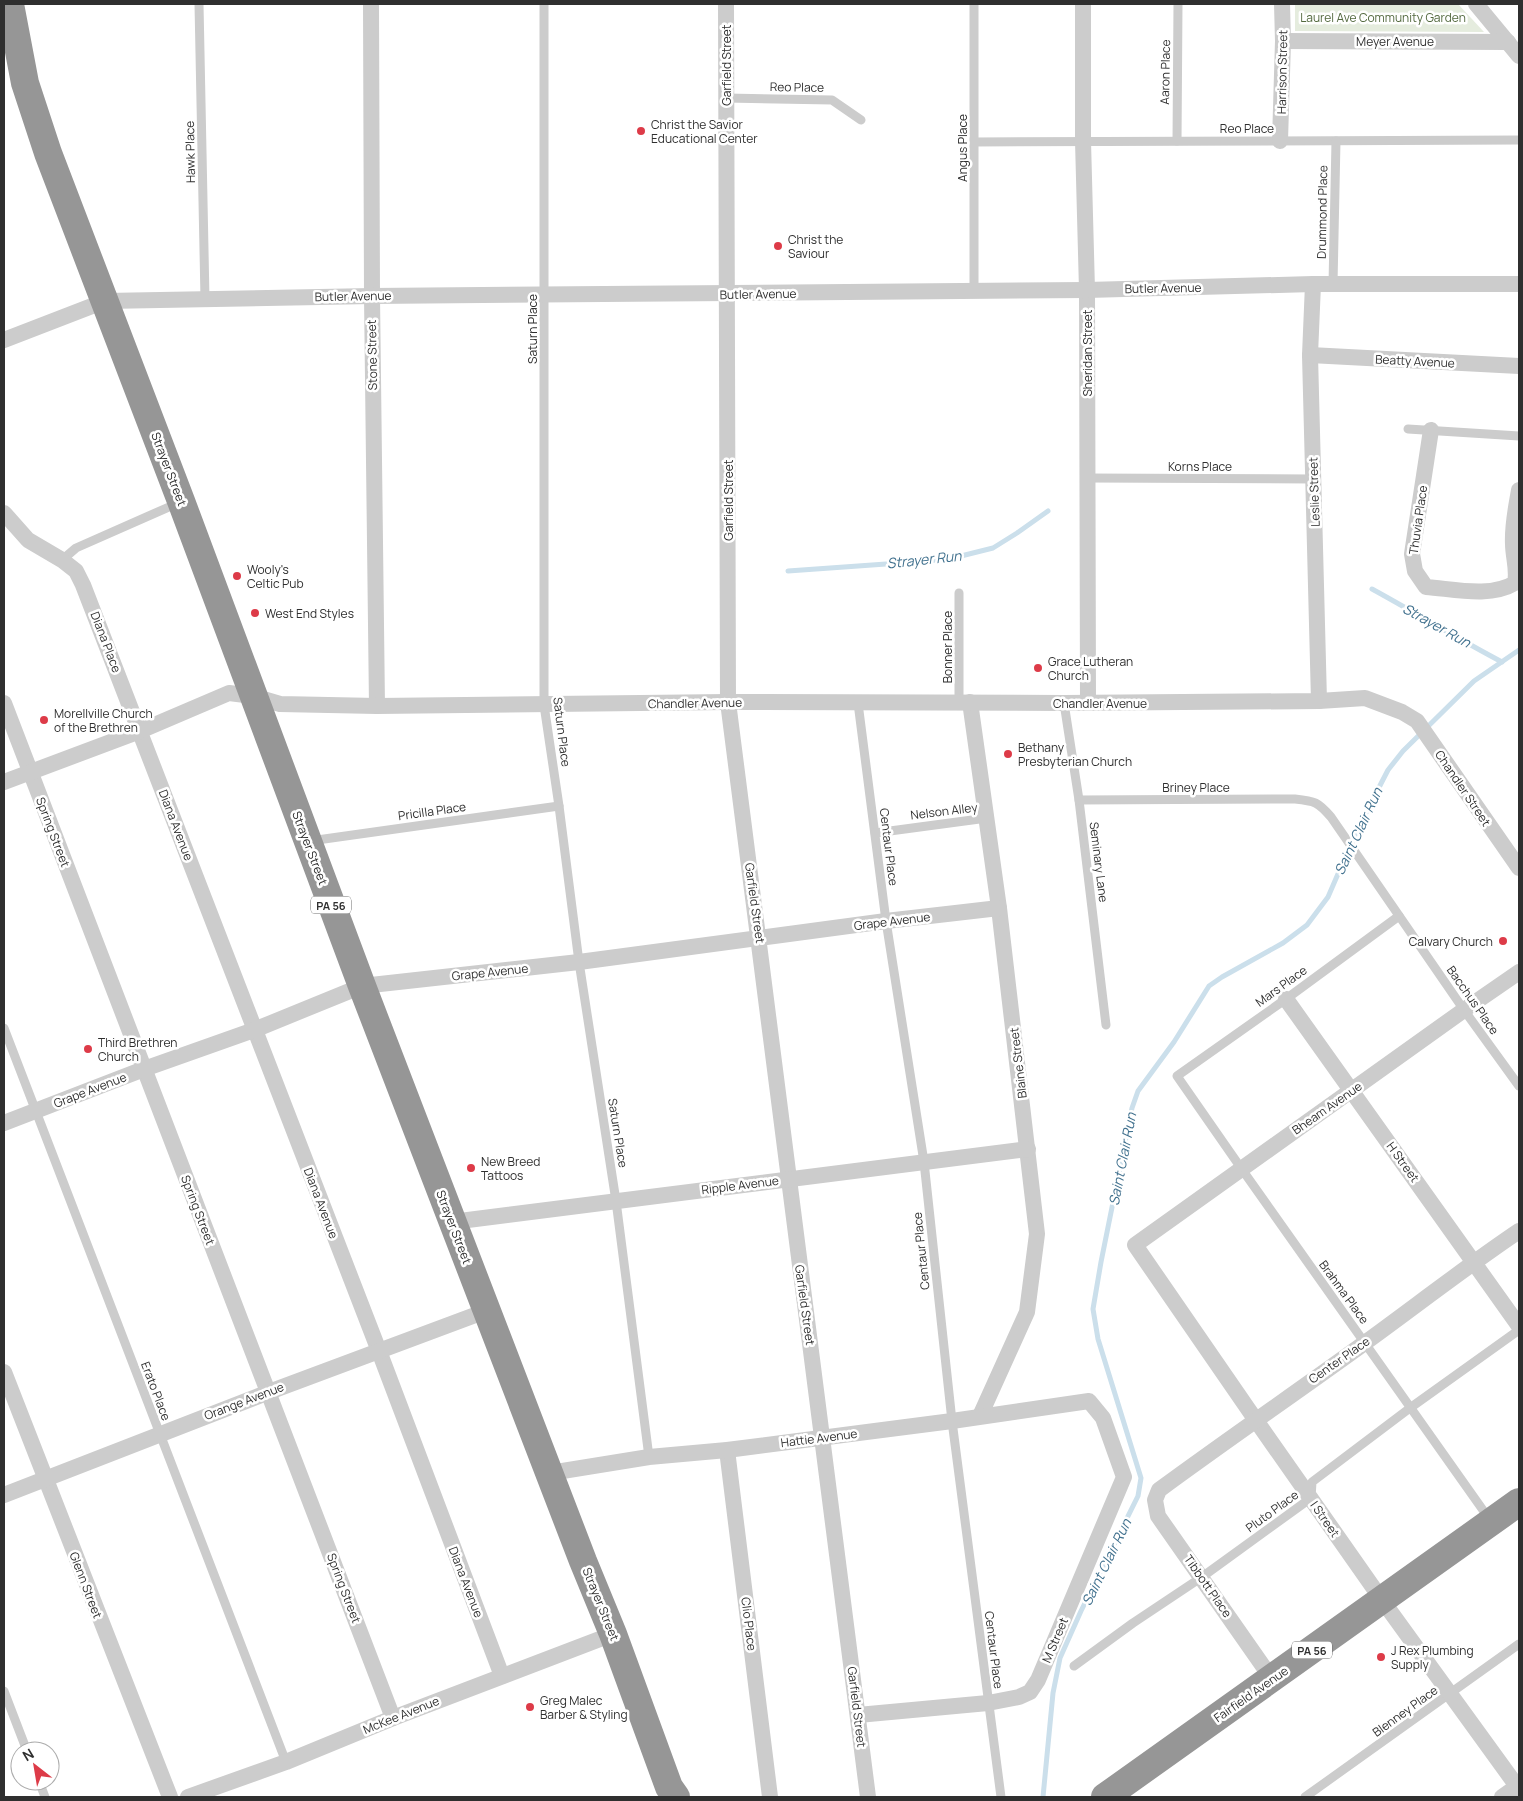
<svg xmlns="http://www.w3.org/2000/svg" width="1523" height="1801" font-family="Manrope,sans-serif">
<rect width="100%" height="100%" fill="#fff"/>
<path fill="#e5ecde" d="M1295,4H1458L1484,32L1295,31Z"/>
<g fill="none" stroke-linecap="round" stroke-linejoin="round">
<g stroke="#cbdfeb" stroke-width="5">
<path d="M788,571L928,561L957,557L993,548L1017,533L1048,511"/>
<path d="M1372,589C1416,613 1458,639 1502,662"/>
<path d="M1043,1797L1053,1693L1060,1658L1081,1611L1138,1496L1141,1478L1098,1339L1093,1309L1101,1262L1132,1108L1138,1091L1174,1042L1209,986L1222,977L1283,943L1307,925L1328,897L1357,830L1388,770L1403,751L1474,681L1519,650"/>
</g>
<g stroke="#ccc" stroke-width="9">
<path d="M199,4L205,299"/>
<path d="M544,4V705L559,806L579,962L616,1201L649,1457"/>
<path d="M726,98L832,100L861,120"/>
<path d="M1177,141L1178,4"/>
<path d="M975,142L1519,140"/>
<path d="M1333,284L1336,141"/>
<path d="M974,291V4"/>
<path d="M1408,429L1519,436"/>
<path d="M1087,478L1313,479"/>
<path d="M62,560L76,548L178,503"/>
<path d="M959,702V593"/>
<path d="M858,703L886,921L924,1162L952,1421L1001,1797"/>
<path d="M1064,703L1079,800L1106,1025"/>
<path d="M1079,800L1295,799C1315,801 1318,802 1331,817L1464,1010L1519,1086"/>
<path d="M875,833L987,818"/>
<path d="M310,841L559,806"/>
<path d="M1399,916L1286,999L1177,1076L1241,1168L1490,1520"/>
<path d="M4,1028L286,1762"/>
<path d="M1074,1666L1133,1623L1202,1577L1311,1498L1312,1482L1410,1408L1519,1330"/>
<path d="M4,1691L27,1751"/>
<path d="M39,1781L45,1797"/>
<path d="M1305,1797L1519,1644"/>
</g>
<g stroke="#ccc" stroke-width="16">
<path d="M371,4L372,296L377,706"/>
<path d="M726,4L728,702L868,1797"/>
<path d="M1083,4V141L1087,290L1088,703"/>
<path d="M1476,4L1519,56"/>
<path d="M1283,41L1508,42"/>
<path d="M1280,141L1283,41L1282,4"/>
<path d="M1313,284L1310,355L1319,701"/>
<path d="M4,340L105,301L372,296L1087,290L1313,284H1519"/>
<path d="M1310,355L1519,366"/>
<path d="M1431,430L1412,554L1415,571L1426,587C1454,589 1490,598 1515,583C1518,570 1513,557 1513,544C1512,525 1516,508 1519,490"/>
<path d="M4,513L28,540L62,560L76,571L83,585L379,1351L502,1676"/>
<path d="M970,702L999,908L1037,1234L1027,1312L980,1416"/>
<path d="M4,703L393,1718"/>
<path d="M4,782L140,731L229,693L253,696L280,704L377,706L728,702L1064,703L1319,701L1365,698L1402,712L1417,721L1519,868"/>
<path d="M1519,972L1464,1010L1135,1245L1255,1419L1382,1600L1519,1789"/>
<path d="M1286,999L1519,1326"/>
<path d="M4,1123L144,1069L254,1030L362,986L579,962L886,921L999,908"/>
<path d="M452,1222L1028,1149"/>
<path d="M4,1372L170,1797"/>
<path d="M727,1450L770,1797"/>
<path d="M550,1473L649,1457L727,1450L952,1421L1089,1401L1103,1418L1124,1477L1038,1680L1030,1692L1019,1697L988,1703L858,1715"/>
<path d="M4,1495L269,1392L486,1311"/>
<path d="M1272,1679L1158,1516L1155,1500L1159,1490C1227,1440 1297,1392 1366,1342C1417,1305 1467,1266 1519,1231"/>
<path d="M188,1797L286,1762L393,1718L613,1634"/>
<path d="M1502,1797L1519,1785"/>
</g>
<g stroke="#969696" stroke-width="28">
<path d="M10,4L25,83L48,153L181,501L362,986L583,1561L613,1634L669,1787L676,1797"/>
<path d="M1105,1797L1519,1502"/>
</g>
</g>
<g fill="#dd3b48" stroke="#fff" stroke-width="2">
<circle cx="641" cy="131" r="5"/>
<circle cx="778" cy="246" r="5"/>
<circle cx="237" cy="576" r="5"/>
<circle cx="255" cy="613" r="5"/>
<circle cx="1038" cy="668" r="5"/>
<circle cx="44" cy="720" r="5"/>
<circle cx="1008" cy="754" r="5"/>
<circle cx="1503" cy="941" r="5"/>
<circle cx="88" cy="1049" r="5"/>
<circle cx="471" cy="1168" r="5"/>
<circle cx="1381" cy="1657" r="5"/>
<circle cx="530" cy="1707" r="5"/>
</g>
<g text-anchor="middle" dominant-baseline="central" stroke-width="5" stroke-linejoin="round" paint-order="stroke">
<g fill="#fff" stroke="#6d6d6d" stroke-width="1">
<rect x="311" y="896.5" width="40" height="17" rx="4"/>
<rect x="1292" y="1641.5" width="40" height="17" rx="4"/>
</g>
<g font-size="11" font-weight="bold" fill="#2f2f2f">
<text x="331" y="905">PA 56</text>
<text x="1312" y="1650">PA 56</text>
</g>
<g font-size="12" fill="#53693f" stroke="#fff">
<text x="1383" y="17">Laurel Ave Community Garden</text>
</g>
<g font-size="12" fill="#2f2f2f" stroke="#fff">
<text x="1395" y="41">Meyer Avenue</text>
<text transform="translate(726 65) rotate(-90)">Garfield Street</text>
<text transform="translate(1165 72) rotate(-89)">Aaron Place</text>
<text transform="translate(1282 72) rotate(-89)">Harrison Street</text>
<text transform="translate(797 87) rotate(1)">Reo Place</text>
<text x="1247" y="128">Reo Place</text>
<text transform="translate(962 148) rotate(-90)">Angus Place</text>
<text transform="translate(190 152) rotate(-91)">Hawk Place</text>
<text transform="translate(1322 212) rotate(-89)">Drummond Place</text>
<text transform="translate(1163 288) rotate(-1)">Butler Avenue</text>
<text transform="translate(758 294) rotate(-1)">Butler Avenue</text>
<text transform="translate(353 296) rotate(-1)">Butler Avenue</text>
<text transform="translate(532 329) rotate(-90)">Saturn Place</text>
<text transform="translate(1087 353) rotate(-90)">Sheridan Street</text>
<text transform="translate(372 355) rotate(-91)">Stone Street</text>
<text transform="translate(1415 361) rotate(3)">Beatty Avenue</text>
<text x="1200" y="466">Korns Place</text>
<text transform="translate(169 469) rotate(69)">Strayer Street</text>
<text transform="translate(1314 492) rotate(-92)">Leslie Street</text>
<text transform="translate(728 500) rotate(-90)">Garfield Street</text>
<text transform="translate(1418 520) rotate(-82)">Thuvia Place</text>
<text transform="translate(106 642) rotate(69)">Diana Place</text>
<text transform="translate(947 647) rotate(-90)">Bonner Place</text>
<text transform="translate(695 703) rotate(-1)">Chandler Avenue</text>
<text x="1100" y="703">Chandler Avenue</text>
<text transform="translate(562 732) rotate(83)">Saturn Place</text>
<text x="1196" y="787">Briney Place</text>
<text transform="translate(1463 788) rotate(56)">Chandler Street</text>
<text transform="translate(432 811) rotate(-8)">Pricilla Place</text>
<text transform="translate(944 811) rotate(-7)">Nelson Alley</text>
<text transform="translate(176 825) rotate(69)">Diana Avenue</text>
<text transform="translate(53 832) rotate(69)">Spring Street</text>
<text transform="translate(889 847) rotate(83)">Centaur Place</text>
<text transform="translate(310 848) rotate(69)">Strayer Street</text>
<text transform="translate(1099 862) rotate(83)">Seminary Lane</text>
<text transform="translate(755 903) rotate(82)">Garfield Street</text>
<text transform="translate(892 921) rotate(-7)">Grape Avenue</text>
<text transform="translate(490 972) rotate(-6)">Grape Avenue</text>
<text transform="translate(1281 986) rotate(-36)">Mars Place</text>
<text transform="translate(1473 1000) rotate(55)">Bacchus Place</text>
<text transform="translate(1018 1063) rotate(-97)">Blaine Street</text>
<text transform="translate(90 1090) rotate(-21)">Grape Avenue</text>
<text transform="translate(1327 1108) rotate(-35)">Bheam Avenue</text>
<text transform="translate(618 1133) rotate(81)">Saturn Place</text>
<text transform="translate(1403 1162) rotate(54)">H Street</text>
<text transform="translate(740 1185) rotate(-7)">Ripple Avenue</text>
<text transform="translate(321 1203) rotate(69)">Diana Avenue</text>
<text transform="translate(198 1210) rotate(69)">Spring Street</text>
<text transform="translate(454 1227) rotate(69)">Strayer Street</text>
<text transform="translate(921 1251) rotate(-96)">Centaur Place</text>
<text transform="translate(1344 1292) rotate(54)">Brahma Place</text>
<text transform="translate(805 1305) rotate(82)">Garfield Street</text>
<text transform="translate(1339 1360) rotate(-35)">Center Place</text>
<text transform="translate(156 1391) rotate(69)">Erato Place</text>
<text transform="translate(244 1401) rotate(-21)">Orange Avenue</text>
<text transform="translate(819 1438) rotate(-7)">Hattie Avenue</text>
<text transform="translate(1272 1511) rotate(-36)">Pluto Place</text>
<text transform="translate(1325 1519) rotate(55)">I Street</text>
<text transform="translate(466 1582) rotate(69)">Diana Avenue</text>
<text transform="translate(86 1585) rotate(69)">Glenn Street</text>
<text transform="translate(1208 1586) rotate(55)">Tibbott Place</text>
<text transform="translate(344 1588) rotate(69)">Spring Street</text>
<text transform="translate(601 1604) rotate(68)">Strayer Street</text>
<text transform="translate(749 1624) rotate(83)">Clio Place</text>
<text transform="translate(1055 1640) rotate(-67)">M Street</text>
<text transform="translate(994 1650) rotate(83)">Centaur Place</text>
<text transform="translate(1251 1694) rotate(-35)">Fairfield Avenue</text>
<text transform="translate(857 1707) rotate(83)">Garfield Street</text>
<text transform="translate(1405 1711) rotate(-36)">Blenney Place</text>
<text transform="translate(401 1715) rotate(-22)">McKee Avenue</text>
</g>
<g font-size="12" fill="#2f2f2f" stroke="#fff" text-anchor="start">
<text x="651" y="124">Christ the Savior<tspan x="651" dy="14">Educational Center</tspan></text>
<text x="788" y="239">Christ the<tspan x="788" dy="14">Saviour</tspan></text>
<text x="247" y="569">Wooly's<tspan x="247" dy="14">Celtic Pub</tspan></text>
<text x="265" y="613">West End Styles</text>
<text x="1048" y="661">Grace Lutheran<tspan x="1048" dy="14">Church</tspan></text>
<text x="54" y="713">Morellville Church<tspan x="54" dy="14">of the Brethren</tspan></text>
<text x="1018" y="747">Bethany<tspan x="1018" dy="14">Presbyterian Church</tspan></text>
<text x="1493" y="941" text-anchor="end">Calvary Church</text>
<text x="98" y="1042">Third Brethren<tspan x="98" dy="14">Church</tspan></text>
<text x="481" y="1161">New Breed<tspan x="481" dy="14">Tattoos</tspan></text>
<text x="1391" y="1650">J Rex Plumbing<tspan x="1391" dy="14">Supply</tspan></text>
<text x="540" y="1700">Greg Malec<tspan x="540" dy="14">Barber &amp; Styling</tspan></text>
</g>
<g font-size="14" font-style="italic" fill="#41718e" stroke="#fff">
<text transform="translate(924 559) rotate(-6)">Strayer Run</text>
<text transform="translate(1437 625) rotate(29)">Strayer Run</text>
<text transform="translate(1358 831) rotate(-65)">Saint Clair Run</text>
<text transform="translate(1122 1159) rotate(-79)">Saint Clair Run</text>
<text transform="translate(1106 1562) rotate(-64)">Saint Clair Run</text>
</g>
</g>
<rect width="1523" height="1801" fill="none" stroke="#2f2f2f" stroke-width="10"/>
<g transform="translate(35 1766) rotate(329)"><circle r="24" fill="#ffffff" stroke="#acacac"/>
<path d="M0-4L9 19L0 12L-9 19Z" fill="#dd3b48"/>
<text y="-8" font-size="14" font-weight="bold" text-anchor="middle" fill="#2f2f2f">N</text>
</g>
</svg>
